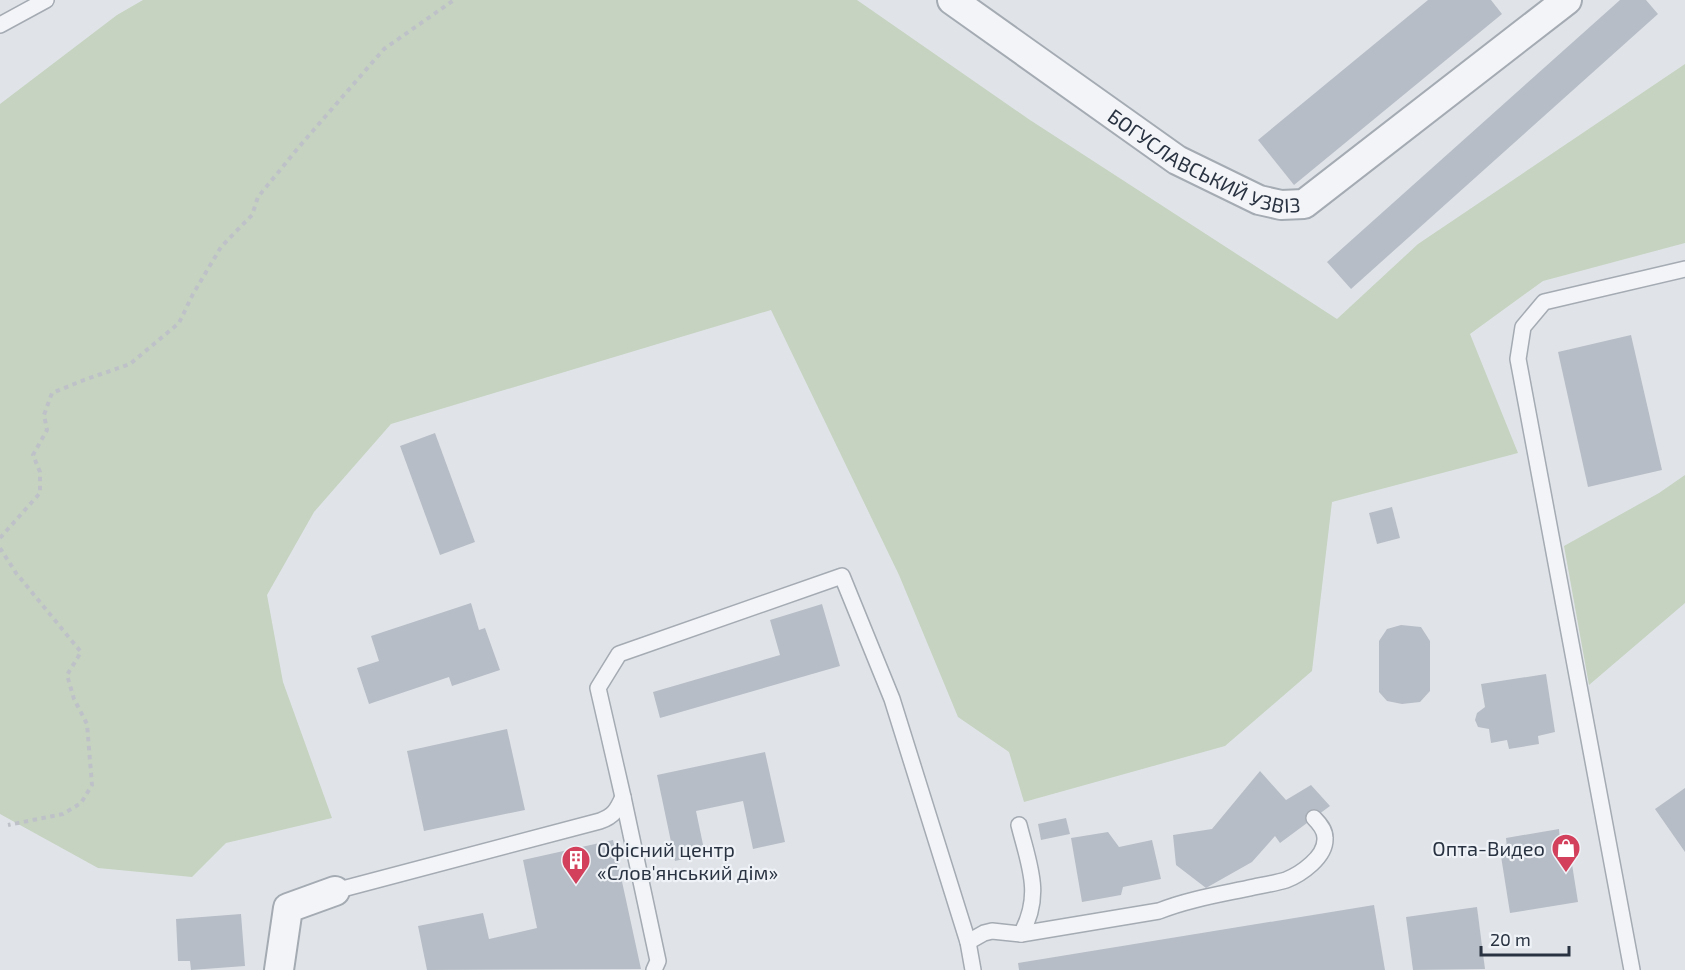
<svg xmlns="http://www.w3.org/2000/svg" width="1685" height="970" font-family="'Exo 2',sans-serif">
<rect width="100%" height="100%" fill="#e0e4e9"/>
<g fill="#c6d3c0">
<path d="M143,0H857L1030,120L1337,319L1418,244L1685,64V243L1543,281L1470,334L1518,453L1332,502L1312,671L1225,746L1024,802L1009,752L958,717L899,575L771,310L391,424L314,512L267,595L283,682L332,818L226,843L192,877L98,868L0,814V104L117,15Z"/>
<path d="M1685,475V603L1589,685L1564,546L1659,493Z"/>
</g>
<g fill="#b7bdc6">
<path d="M1428,0H1491L1502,14L1294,185L1258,140Z"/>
<path d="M1620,0H1646L1658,14L1351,289L1327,262Z"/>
<path d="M1631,335L1662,470L1588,487L1558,352Z"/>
<path d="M435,433L475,542L440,555L400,446Z"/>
<path d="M1392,507L1400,538L1377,544L1369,513Z"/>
<path d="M471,603L479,630L485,628L500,670L452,686L449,677L369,704L357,668L379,661L371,636Z"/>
<path d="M822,604L840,666L660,718L653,692L780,655L770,620Z"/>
<path d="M1401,625L1421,627L1430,641V691L1420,702L1402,704L1387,701L1379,692V641L1387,629Z"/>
<path d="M1546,674L1555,732L1538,736L1539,744L1509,749L1507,740L1491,743L1489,729L1478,727L1475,720L1477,713L1485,707L1481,684Z"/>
<path d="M507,729L525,810L424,831L407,751Z"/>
<path d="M765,752L785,842L753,849L743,801L696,811L705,854L675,861L657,775Z"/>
<path d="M1260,771L1286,800L1311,785L1330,806L1280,843L1275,836L1252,862L1206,888L1176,865L1173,835L1212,829Z"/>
<path d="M1685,788V852L1655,809Z"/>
<path d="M1066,818L1070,834L1041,840L1038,824Z"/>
<path d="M1559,829L1560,840L1568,839L1578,902L1510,913L1500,850L1507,848L1506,838Z"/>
<path d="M1108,832L1119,847L1152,840L1161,879L1123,887L1121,895L1082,902L1071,838Z"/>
<path d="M613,840L641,969L427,970L418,926L483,913L489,939L537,928L523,860Z"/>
<path d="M1374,905L1385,970H1019L1018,963Z"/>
<path d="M1477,907L1485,969L1413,970L1406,917Z"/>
<path d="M241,914L245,966L191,970L190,961H178L176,919Z"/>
</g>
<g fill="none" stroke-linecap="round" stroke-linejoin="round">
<g stroke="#a5abb3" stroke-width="18">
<g id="lane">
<path d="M0,25L46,0"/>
<path d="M1019,825C1029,865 1043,895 1021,934"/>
<path d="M335,891L600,821C614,816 617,810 623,797"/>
<path d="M968,942L984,933L992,931L1021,934L1159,911C1189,899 1222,894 1254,887C1264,885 1276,883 1286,880C1301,874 1326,857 1325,838C1325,830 1320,824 1314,818"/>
<path d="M654,970L658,961L623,797L598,688L619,654L842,576L892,699L968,942L973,970"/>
<path d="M1632,970L1518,359L1523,327L1544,302L1685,269"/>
</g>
</g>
<g stroke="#a5abb3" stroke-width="32">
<g id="street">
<path id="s1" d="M952,0L1177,160L1259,200L1281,205L1304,204L1567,0"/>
<path d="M279,970L288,908L335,891"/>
</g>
</g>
<g stroke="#bec2c8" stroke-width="4" stroke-dasharray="4.5 4.5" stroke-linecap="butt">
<path d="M0,538L40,493V472L33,455L47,430L44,415L52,393L84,380L130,364L179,323L193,294L221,247L252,215L258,197L298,148L384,49L454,0"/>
<path d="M0,548L16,573L81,652L67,675L74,699L87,724L92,785L81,803L63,814L8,825"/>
</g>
<use href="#lane" stroke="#f3f4f7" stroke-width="15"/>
<use href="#street" stroke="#f3f4f7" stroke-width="28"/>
</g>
<defs>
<g id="shop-pin" transform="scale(1.5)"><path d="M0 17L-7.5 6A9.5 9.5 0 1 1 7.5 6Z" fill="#d2405b" stroke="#eff3f7"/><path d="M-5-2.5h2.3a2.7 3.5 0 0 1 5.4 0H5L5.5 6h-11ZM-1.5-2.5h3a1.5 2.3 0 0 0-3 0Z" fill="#fff"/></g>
<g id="building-pin" transform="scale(1.5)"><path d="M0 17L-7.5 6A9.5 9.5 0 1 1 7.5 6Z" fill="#d2405b" stroke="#eff3f7"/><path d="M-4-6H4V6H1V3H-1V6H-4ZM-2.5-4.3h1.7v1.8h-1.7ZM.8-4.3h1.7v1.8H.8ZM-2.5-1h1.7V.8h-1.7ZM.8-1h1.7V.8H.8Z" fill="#fff"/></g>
</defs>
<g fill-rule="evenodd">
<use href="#shop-pin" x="1566" y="848"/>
<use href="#building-pin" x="576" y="860"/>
</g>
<g text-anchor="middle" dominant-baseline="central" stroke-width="4.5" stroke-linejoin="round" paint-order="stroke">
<g font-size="20" fill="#283241" stroke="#eff3f7">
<text stroke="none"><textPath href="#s1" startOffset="302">БОГУСЛАВСЬКИЙ УЗВІЗ</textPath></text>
</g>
<g font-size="20" fill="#283241" stroke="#eff3f7" text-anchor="end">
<text x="1545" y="848">Опта-Видео</text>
<text x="597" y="849" text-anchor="start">Офісний центр<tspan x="597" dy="23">«Слов'янський дім»</tspan></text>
</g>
</g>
<path d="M1481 946v9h88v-9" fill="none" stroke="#283241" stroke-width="3"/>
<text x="1490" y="946" font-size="18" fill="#283241" stroke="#eff3f7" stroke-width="4.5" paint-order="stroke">20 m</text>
</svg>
